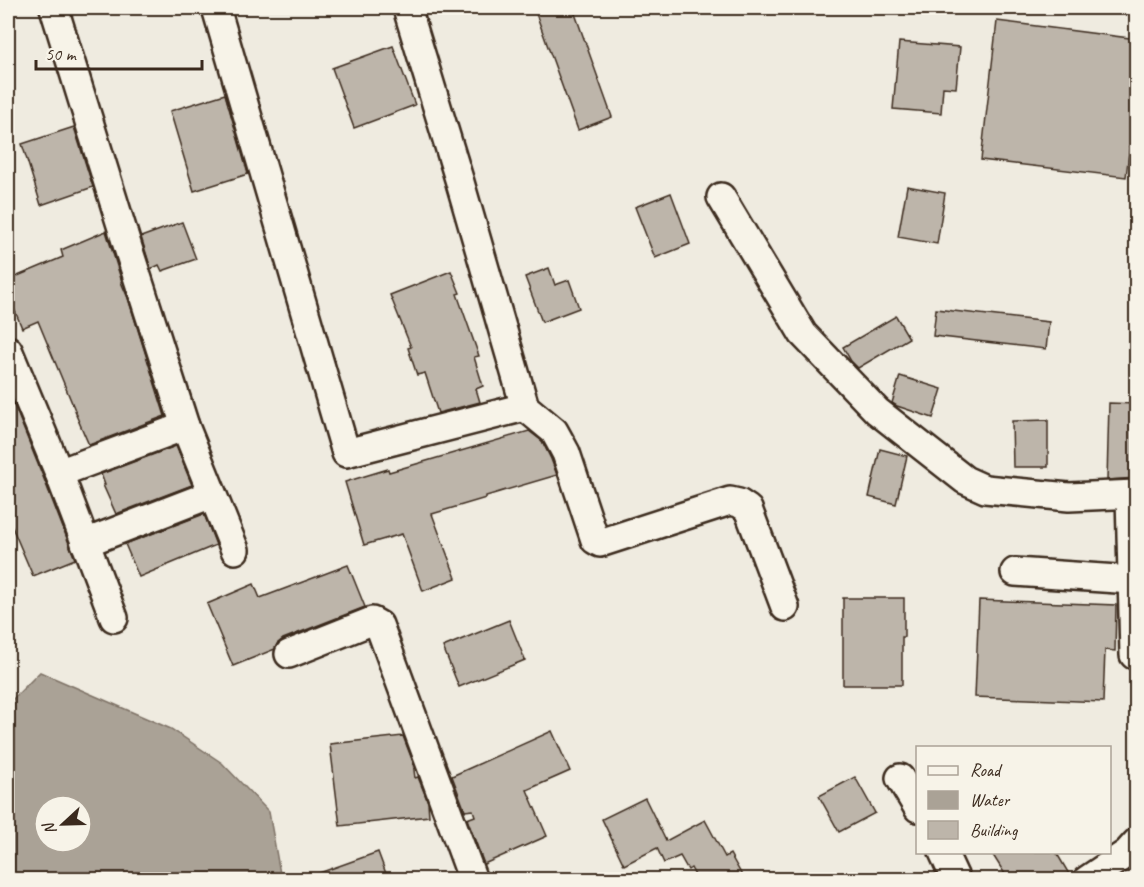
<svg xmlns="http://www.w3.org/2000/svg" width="1144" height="887" font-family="Caveat,sans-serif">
<rect width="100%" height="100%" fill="#efebe0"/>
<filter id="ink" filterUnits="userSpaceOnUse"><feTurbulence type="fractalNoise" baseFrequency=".0167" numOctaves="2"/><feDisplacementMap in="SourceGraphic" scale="12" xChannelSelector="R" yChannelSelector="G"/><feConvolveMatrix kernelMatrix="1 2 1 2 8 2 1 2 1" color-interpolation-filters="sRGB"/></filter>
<g filter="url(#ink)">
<path fill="#aaa296" stroke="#7e7266" stroke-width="1.5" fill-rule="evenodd" d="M40,672L171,729L222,763L269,812L281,879H8V704ZM45,806H81V842H45Z"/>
<g fill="#bdb5aa" stroke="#3b2a1e" stroke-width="1.5">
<path d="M534,8H573L612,117L578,130Z"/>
<path d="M997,21L1137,39V86L1126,177L981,160Z"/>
<path d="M899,42L960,47L956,88L943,87L941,113L893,109Z"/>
<path d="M393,46L415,105L354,128L332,68Z"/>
<path d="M225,94L248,174L194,191L170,111Z"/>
<path d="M74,127L93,187L41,205L22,144Z"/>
<path d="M907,186L945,193L937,244L898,237Z"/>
<path d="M671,193L690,244L655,258L635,207Z"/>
<path d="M182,222L196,259L162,271L159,265L151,269L141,237Z"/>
<path d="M106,231L122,282H121L128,298L165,416L89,445L76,415H77L38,321L22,328L8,294V280L63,257L61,250Z"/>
<path d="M549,268L555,285L569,280L579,308L542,322L525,277Z"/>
<path d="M451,271L460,293L457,294L479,356L474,357L483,386L476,389L480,402L438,413L425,373L417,375L408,348L411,347L390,295Z"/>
<path d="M936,309L1049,322L1046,349L933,336Z"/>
<path d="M896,316L909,338L858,368L851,361L843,347Z"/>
<path d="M900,376L942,389L933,418L897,406L892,403Z"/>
<path d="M8,390L44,479L75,559L33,576L12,527L8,529Z"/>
<path d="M1109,403L1137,404V478L1107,480Z"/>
<path d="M1048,420V467H1013L1012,421Z"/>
<path d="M529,431L542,441L551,459L557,475L486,496V498L432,514L456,578L423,591L402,534L364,545L345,482L388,469L389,472Z"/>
<path d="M176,446L192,485L116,514L103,485H105L101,474Z"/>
<path d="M880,449L907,456L896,504L869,497Z"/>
<path d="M204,514L216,545L139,577L125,544Z"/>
<path d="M348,565L365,607L283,639L277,644L275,649L233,666L207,604L254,584L260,598Z"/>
<path d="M843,598H904V637H902V685H843Z"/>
<path d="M979,600L1116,605L1115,651L1105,650L1103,702L975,697Z"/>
<path d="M509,620L525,660L459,687L443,647Z"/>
<path d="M552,731L570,771L527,790L547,836L484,864L467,819L475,816L473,810L465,811L452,776Z"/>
<path d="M403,736L413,762L415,778L418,777L428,802L429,816L340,826L330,744Z"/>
<path d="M855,777L875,813L839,832L819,796Z"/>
<path d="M645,798L666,841L705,820L725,857L730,854L744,879H697L691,868L688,870L680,856L664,863L657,848L624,865L602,819Z"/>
<path d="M378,852L388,879H308V877Z"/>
<path d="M991,852H1056L1072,879H1008Z"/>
</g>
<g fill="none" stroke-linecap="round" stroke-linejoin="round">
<g stroke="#3b2a1e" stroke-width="32">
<g id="minor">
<path d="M54,8L129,251L185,426L235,550"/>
<path d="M216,8L346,453L525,407"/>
<path d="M407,8L459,179L525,407L554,431L559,440L566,453L595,540L600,543L730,501L739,503L748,509L785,607"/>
<path d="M721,197L803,334L877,411L965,480L985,489L1069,497L1136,494"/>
<path d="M8,350L59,473L114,618"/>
<path d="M59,473L185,426"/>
<path d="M1130,495L1134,655"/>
<path d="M85,543L212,494"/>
<path d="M1015,572L1132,580"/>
<path d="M289,654L372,621L379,625L473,880"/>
<path d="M900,778L918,808"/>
<path d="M943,852L956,880"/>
<path d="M1087,880L1127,853L1136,843"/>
</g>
</g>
<use href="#minor" stroke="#f7f3e8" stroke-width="27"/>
</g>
</g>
<rect width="1144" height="887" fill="none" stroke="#f7f3e8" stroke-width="30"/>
<rect x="15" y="15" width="1114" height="857" fill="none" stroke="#3b2a1e" stroke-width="2" filter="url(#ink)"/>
<rect x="916" y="746" width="195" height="108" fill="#f7f3e8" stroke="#aca397" stroke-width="1.5"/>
<rect x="928" y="766" width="30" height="9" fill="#f7f3e8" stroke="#aca397" stroke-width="1.5"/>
<text x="970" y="776" font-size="18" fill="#3b2a1e">Road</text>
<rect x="928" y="791" width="30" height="18" fill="#aaa296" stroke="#aca397" stroke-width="1.5"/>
<text x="970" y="806" font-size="18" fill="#3b2a1e">Water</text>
<rect x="928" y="821" width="30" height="18" fill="#bdb5aa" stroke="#aca397" stroke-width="1.5"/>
<text x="970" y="836" font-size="18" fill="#3b2a1e">Building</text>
<g transform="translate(63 824) rotate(248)"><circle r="28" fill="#f7f3e8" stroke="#aca397" stroke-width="1.5"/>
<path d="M0-4.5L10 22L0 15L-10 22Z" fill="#3b2a1e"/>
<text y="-9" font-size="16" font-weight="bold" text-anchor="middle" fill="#3b2a1e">N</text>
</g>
<path d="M36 60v9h166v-9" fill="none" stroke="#3b2a1e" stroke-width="3"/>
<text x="45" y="60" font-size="18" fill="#3b2a1e" stroke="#f7f3e8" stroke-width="4.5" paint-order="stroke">50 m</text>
</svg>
